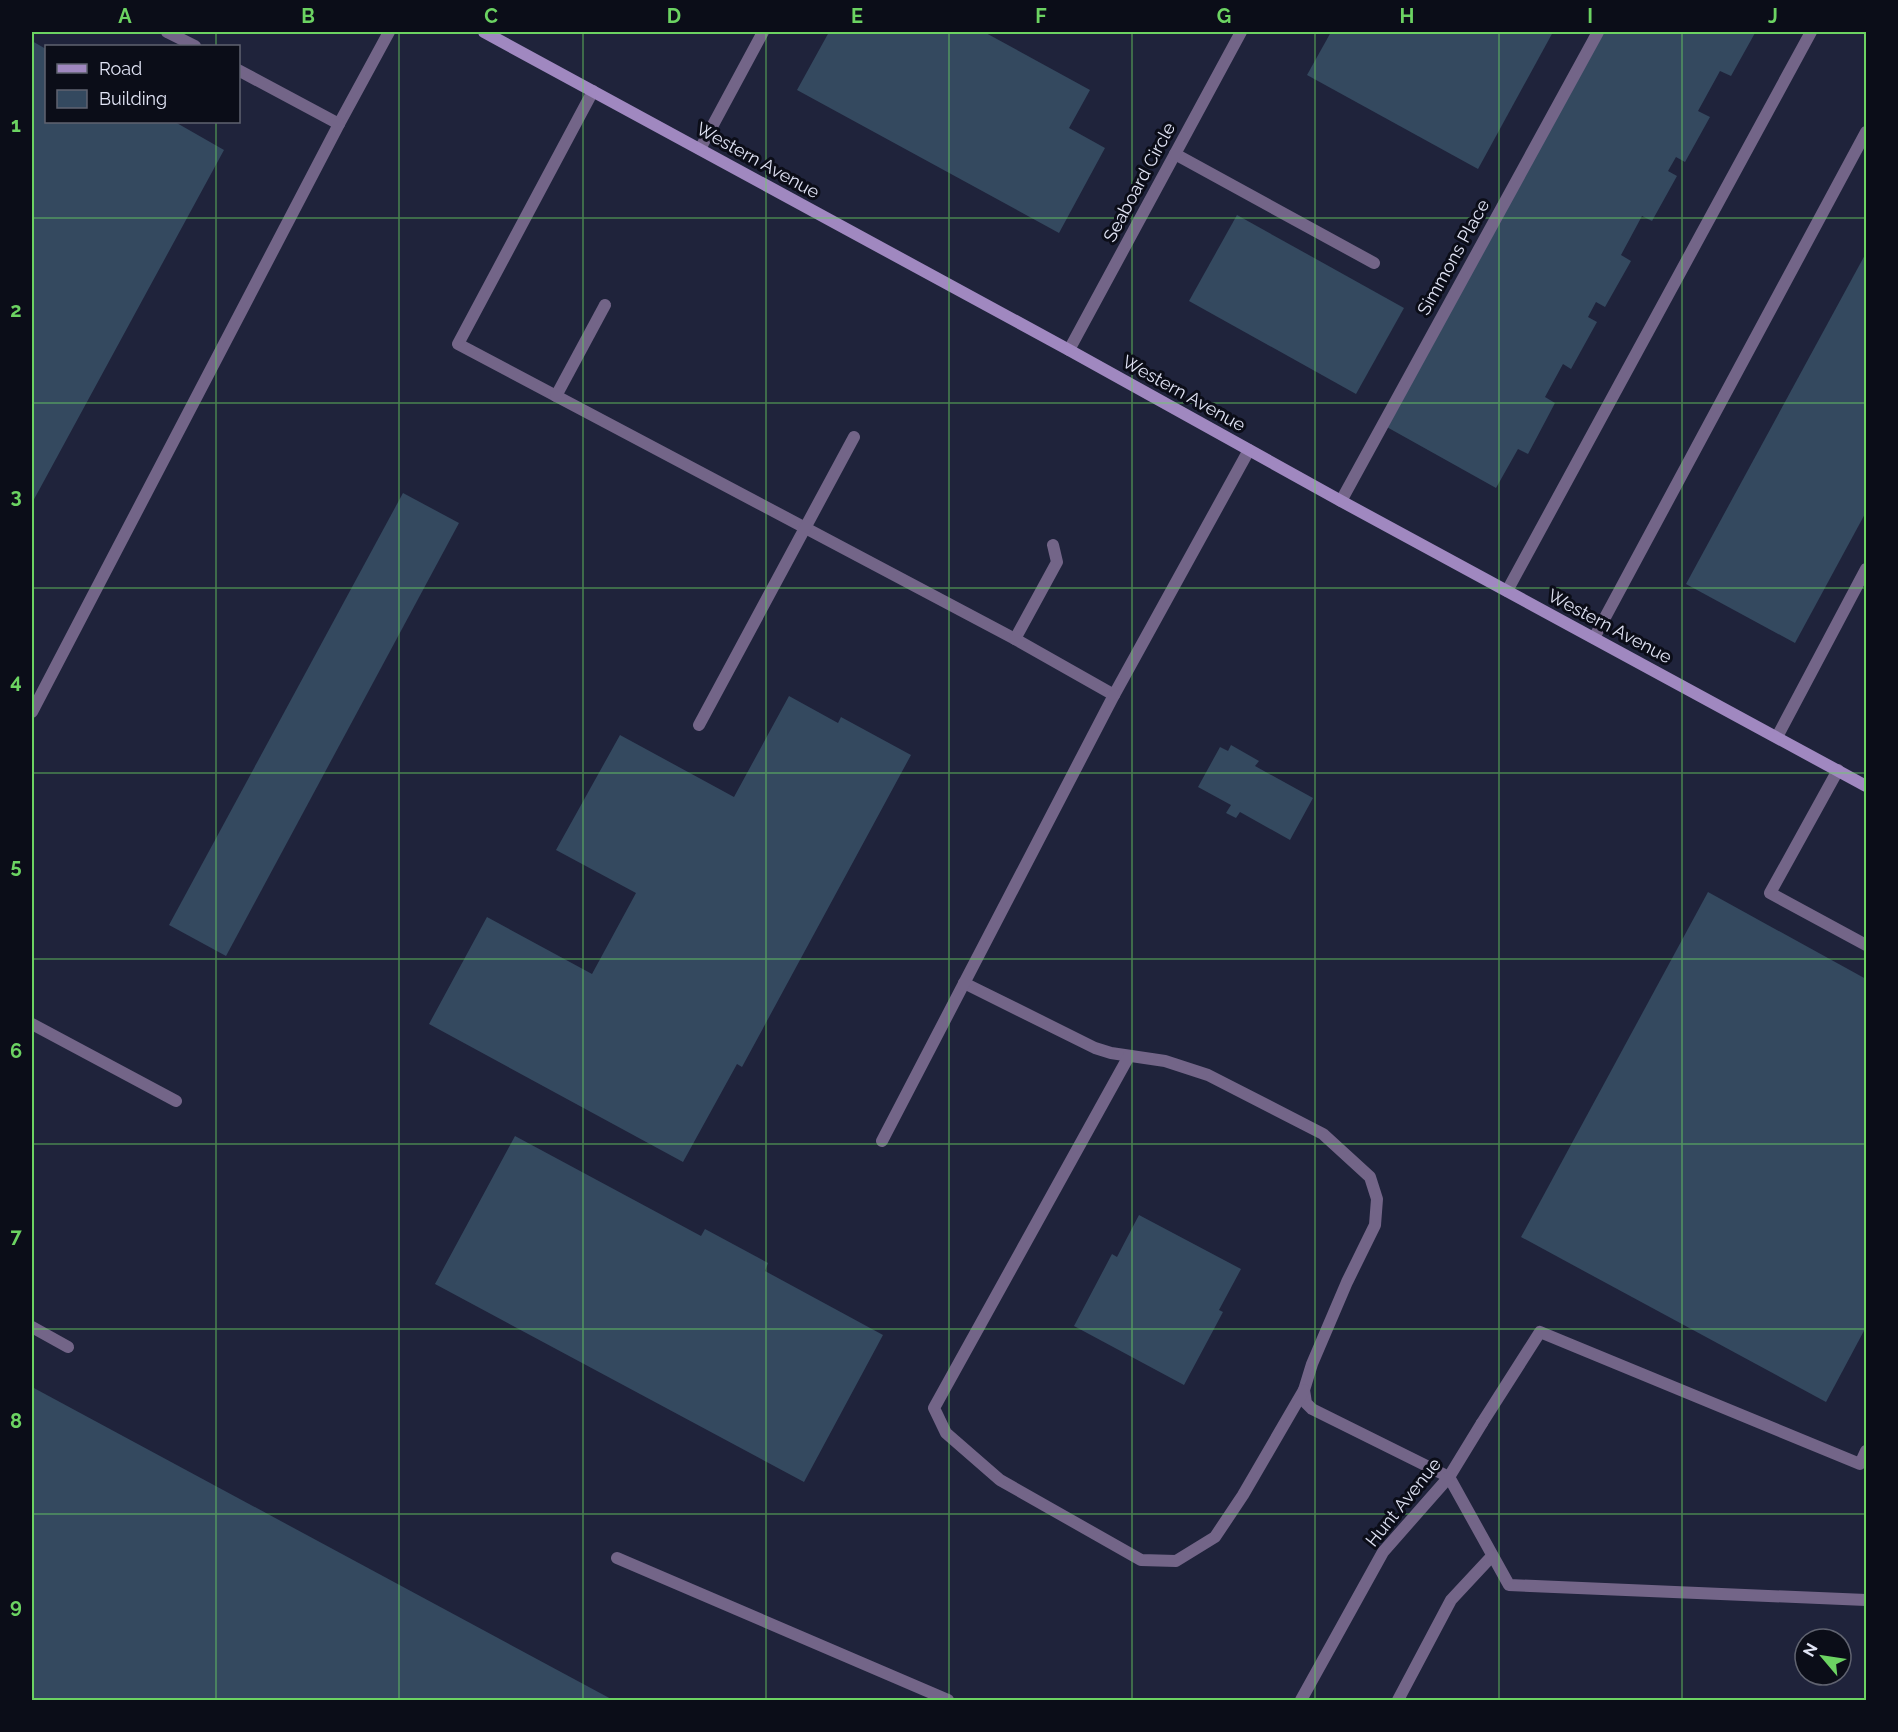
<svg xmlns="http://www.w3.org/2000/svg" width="1898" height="1732" font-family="Raleway,sans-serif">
<rect width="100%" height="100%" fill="#1f233b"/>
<g fill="#34495f">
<path d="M829,32H984L1090,90L1069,128L1105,148L1059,233L797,90Z"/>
<path d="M1331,32H1553L1478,169L1307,75Z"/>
<path d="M1602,32L1755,33L1731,76L1720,71L1698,111L1710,117L1685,162L1676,157L1668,171L1677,176L1652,221L1642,216L1621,255L1631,261L1605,307L1596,302L1588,317L1597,322L1571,369L1563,364L1545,397L1555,403L1528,454L1518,449L1496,488L1385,426Z"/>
<path d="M32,41L46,49V122H175L224,150L32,503Z"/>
<path d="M1237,215L1404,308L1356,394L1189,301Z"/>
<path d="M1866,253V512L1795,643L1686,584Z"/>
<path d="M403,493L459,523L226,956L169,925Z"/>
<path d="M789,696L838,723L841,717L911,755L742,1067L737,1064L683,1162L429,1024L487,917L592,974L636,893L556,850L620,735L734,797Z"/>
<path d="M1231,745L1259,761L1255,766L1313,798L1290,840L1240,812L1236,818L1226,813L1231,805L1198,787L1220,747L1228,751Z"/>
<path d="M1708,892L1866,979V1327L1826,1402L1521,1237Z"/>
<path d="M515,1136L701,1236L705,1229L768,1263L765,1271L883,1335L804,1482L435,1284Z"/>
<path d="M1139,1215L1241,1269L1219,1310L1223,1312L1184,1385L1074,1326L1112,1254L1117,1257Z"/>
<path d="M32,1387L613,1700H32Z"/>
</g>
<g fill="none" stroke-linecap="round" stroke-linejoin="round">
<g stroke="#736588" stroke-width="12">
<path d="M167,32L195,46"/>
<path d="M593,91L458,344L1015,639"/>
<path d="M339,124L389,32"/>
<path d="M700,149L763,32"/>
<path d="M1175,154L1374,263"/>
<path d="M556,396L605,305"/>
<path d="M1341,501L1598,32"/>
<path d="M1053,545L1057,562L1015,639L1114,695L1249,450"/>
<path d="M1507,591L1811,32"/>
<path d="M1594,638L1866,132"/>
<path d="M32,712L339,124L238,70"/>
<path d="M699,725L854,437"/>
<path d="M1777,737L1866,569"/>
<path d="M1838,770L1770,893L1866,945"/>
<path d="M964,983L1095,1048L1111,1053L1165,1061L1208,1075L1323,1134L1370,1177L1377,1199L1375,1225L1347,1282L1312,1364L1304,1390L1306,1403L1312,1409L1449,1477L1509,1585L1866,1600"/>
<path d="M32,1024L176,1101"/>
<path d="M1129,1056L934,1408L946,1433L1000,1480L1141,1560L1176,1561L1215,1537L1243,1495L1304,1390"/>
<path d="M882,1141L1114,695"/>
<path d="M32,1327L68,1347"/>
<path d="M1482,1423L1540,1332L1860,1464L1866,1451"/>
<path d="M617,1558L948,1700"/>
<path d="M1398,1700L1451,1600L1492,1556"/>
</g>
<g stroke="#736588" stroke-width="12">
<path d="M1069,350L1241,32"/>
<path d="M1301,1700L1383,1552L1449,1477L1482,1423"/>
</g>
<path stroke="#a088c0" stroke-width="12" d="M484,32L1069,350L1341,501L1866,786"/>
</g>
<path fill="none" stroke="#6cd362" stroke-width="1.5" stroke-opacity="0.55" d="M216,32V46M399,32V1700M583,32V1700M766,32V1700M949,32V1700M1132,32V1700M1315,32V1700M1499,32V1700M1682,32V1700M216,122V1700M32,218H1866M32,403H1866M32,588H1866M32,773H1866M32,959H1866M32,1144H1866M32,1329H1866M32,1514H1866"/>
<g text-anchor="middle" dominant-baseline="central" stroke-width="6" stroke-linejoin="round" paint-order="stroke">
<g font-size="18" fill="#e0e3f4" stroke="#0b0d18">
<text transform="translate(758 160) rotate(29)">Western Avenue</text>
<text transform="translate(1139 182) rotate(-62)">Seaboard Circle</text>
<text transform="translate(1453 257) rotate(-61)">Simmons Place</text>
<text transform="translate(1184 393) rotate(29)">Western Avenue</text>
<text transform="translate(1610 626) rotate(28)">Western Avenue</text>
<text transform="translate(1403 1502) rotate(-51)">Hunt Avenue</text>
</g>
</g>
<rect width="1898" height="1732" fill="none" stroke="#0b0d18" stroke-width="66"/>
<rect x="45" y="45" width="195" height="78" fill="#0b0d18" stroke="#606370" stroke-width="1.5"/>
<rect x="57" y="64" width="30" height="9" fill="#a088c0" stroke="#606370" stroke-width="1.5"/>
<text x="99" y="75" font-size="18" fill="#e0e3f4">Road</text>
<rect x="57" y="90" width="30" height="18" fill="#34495f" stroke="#606370" stroke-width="1.5"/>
<text x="99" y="105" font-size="18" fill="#e0e3f4">Building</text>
<g transform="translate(1823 1657) rotate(299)"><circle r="28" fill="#0b0d18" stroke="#606370" stroke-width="1.5"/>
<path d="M0-4.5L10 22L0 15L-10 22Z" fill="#6cd362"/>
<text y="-9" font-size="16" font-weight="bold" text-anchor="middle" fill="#e0e3f4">N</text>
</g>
<rect x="33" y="33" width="1832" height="1666" fill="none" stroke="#6cd362" stroke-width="2"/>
<g font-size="20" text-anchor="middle" font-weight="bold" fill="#6cd362">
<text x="125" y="23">A</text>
<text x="308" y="23">B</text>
<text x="491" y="23">C</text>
<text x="674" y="23">D</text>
<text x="857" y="23">E</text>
<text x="1041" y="23">F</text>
<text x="1224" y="23">G</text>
<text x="1407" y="23">H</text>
<text x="1590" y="23">I</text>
<text x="1773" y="23">J</text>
<text x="16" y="132">1</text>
<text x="16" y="317">2</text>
<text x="16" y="503">3</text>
<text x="16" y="688">4</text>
<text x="16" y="873">5</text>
<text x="16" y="1058">6</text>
<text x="16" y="1243">7</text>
<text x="16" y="1428">8</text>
<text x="16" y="1613">9</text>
</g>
</svg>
